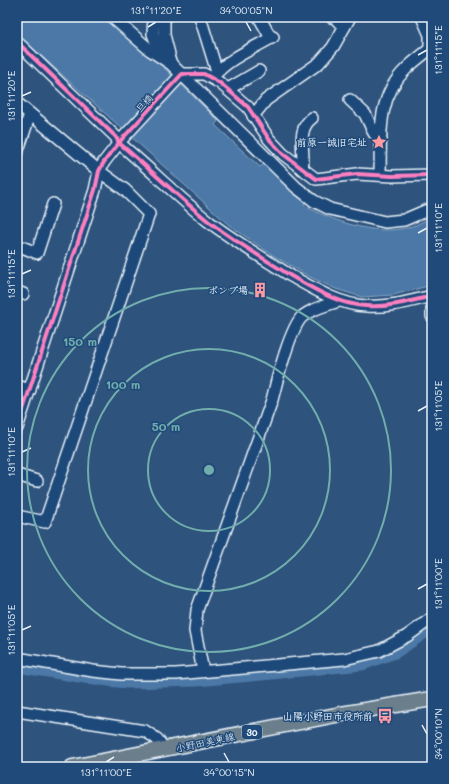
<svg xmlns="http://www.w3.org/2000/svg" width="449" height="784" font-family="Mali,'Klee One',sans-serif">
<rect width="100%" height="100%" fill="#2e537d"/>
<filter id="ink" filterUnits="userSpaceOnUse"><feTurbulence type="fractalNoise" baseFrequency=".025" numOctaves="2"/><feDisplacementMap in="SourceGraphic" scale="8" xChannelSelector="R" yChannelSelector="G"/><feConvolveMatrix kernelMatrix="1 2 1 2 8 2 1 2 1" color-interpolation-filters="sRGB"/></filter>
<g filter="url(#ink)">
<path fill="#4b78a6" stroke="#8aa8c7" d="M17,17H103L135,39L218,121L215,125L260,167L264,164L304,200L305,206C331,220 370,234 400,229C412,228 422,222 432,217V285L393,295L362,297L336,289L310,277L271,254L229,225L17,34Z"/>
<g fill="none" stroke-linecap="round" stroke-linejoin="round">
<path stroke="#4b78a6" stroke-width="15" d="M17,665L92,677L127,681L197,679L251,674L362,663L395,651L432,626"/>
<g stroke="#e8f1f8" stroke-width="14">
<g id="minor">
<path d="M112,17L150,50L171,64L296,187L314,201L330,209L385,222L404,220L432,208"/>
<path d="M154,17L153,34L156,42L163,49L171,63"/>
<path d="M164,17V35L169,54"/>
<path d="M200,17L217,72"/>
<path d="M259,17L271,38"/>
<path d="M331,17L335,18L344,27"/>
<path d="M422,17L430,35V49"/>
<path d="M17,42L116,137L119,143C149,168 177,196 208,221C234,241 263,258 291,276C314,289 340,305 366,306C388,308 411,301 432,296"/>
<path d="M213,77C227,59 254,48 273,37"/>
<path d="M228,89L259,71"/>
<path d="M350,100L365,114L374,133L381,140"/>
<path d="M17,103L99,171L125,190L149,214L45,522L17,516"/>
<path d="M253,116L266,100L319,63L333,47L350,17"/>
<path d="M17,153L30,114"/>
<path d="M302,169C306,151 295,131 312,118"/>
<path d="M380,175C381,137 376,98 406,69C414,61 423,55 432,47"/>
<path d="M17,245L37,253L53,204"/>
<path d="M17,292L23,294"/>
<path d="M432,309V316"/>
<path d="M17,386L30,390"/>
<path d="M17,428L95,190L99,171L104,162L122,139L182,74H204L220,83L248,107L269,139L283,154L316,179L357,174L392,176L432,175"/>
<path d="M17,475L37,481"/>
<path d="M17,658L93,671L121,674H176L344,659L379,651L407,636L432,618"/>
<path d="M203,671L195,631L197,610L272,400C276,383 291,325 303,316C313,308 327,305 339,301"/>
<path d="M17,711L145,731L157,739L165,750"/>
</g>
</g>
<g stroke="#e8f1f8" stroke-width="17">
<path id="major" d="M72,767L341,714L432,699"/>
</g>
<use href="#minor" stroke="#1f4a7a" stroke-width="11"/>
<use href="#major" stroke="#6b7e8b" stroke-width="14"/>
<g stroke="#1f4a7a" stroke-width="6">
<g id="cycleway">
<path d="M17,42L116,137L119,143C149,168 177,196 208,221C234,241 263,258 291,276C314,289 340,305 366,306C388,308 411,301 432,296"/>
<path d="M17,428L95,190L99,171L104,162L122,139L182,74H204L220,83L248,107L269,139L283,154L316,179L357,174L392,176L432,175"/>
</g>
</g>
<use href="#cycleway" stroke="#ff80c0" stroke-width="4"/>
</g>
</g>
<path fill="none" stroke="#e8f1f8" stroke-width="1.5" d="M246,22L251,31M148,27L156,22M418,55L427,50M22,96L31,92M418,233L427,228M22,274L31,270M418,411L427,406M22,452L31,448M418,589L427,584M22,630L31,626M422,725L427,734M224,753L229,762M106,762L114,757"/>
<g fill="none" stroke="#71adac" stroke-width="2">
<circle cx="209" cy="470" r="61"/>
<circle cx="209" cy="470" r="121"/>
<circle cx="209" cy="470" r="182"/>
</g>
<defs>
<g id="sight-bare" transform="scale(1.2)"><path d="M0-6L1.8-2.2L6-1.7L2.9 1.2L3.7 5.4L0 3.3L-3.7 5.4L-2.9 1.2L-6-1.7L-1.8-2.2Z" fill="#ff9aa2" stroke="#1f4a7a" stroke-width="2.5" paint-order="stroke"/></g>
<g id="building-bare" transform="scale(1.2)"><path d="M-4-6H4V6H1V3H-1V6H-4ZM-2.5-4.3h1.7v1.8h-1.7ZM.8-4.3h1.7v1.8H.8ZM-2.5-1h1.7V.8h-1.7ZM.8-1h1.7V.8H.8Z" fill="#ff9aa2" stroke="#1f4a7a" stroke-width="2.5" paint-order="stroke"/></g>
<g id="bus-bare" transform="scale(1.2)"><path d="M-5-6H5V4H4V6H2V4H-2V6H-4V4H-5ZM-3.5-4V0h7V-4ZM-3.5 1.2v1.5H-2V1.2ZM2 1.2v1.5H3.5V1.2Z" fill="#ff9aa2" stroke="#1f4a7a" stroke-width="2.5" paint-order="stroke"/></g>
</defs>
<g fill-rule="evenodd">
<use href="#sight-bare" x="379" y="142"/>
<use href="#building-bare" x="260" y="290"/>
<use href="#bus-bare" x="385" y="716"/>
</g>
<g text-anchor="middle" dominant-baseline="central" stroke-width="3" stroke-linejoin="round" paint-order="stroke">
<rect fill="#1f4a7a" stroke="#acbfd2" stroke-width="1" x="242" y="725" width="20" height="14" rx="3"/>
<g font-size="9" font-weight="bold" fill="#e8f1f8">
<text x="252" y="732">30</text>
</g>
<g font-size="10" fill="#e8f1f8" stroke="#1f4a7a">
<text transform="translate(144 103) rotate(-48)">旦橋</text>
<text transform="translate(205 742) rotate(-12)">小野田美東線</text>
</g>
<g font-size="10" font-weight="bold" fill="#e8f1f8" stroke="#1f4a7a" text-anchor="end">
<text x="367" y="142">前原一誠旧宅址</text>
<text x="248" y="290">ポンプ場</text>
<text x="373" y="716">山陽小野田市役所前</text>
</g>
</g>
<circle cx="209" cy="470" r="6" fill="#71adac" stroke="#1f4a7a" stroke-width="2"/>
<g font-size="12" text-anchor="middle" font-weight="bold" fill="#71adac" stroke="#1f4a7a" stroke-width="3" stroke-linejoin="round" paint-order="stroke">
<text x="80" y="346">150 m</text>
<text x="123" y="389">100 m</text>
<text x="166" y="431">50 m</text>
</g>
<rect width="449" height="784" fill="none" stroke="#1f4a7a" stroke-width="44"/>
<rect x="22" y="22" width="405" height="740" fill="none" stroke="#e8f1f8" stroke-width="1.5"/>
<g font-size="10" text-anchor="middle" fill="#e8f1f8">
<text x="156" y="14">131°11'20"E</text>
<text x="246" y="14">34°00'05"N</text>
<text transform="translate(438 50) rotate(-90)" y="4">131°11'15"E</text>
<text transform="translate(11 96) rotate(-90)" y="4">131°11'20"E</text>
<text transform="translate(438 228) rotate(-90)" y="4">131°11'10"E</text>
<text transform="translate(11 274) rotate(-90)" y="4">131°11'15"E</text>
<text transform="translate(438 406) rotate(-90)" y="4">131°11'05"E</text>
<text transform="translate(11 452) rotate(-90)" y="4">131°11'10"E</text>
<text transform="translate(438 584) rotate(-90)" y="4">131°11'00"E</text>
<text transform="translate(11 630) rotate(-90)" y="4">131°11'05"E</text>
<text transform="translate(438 734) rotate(-90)" y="4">34°00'10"N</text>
<text x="106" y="776">131°11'00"E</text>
<text x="229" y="776">34°00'15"N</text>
</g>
</svg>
